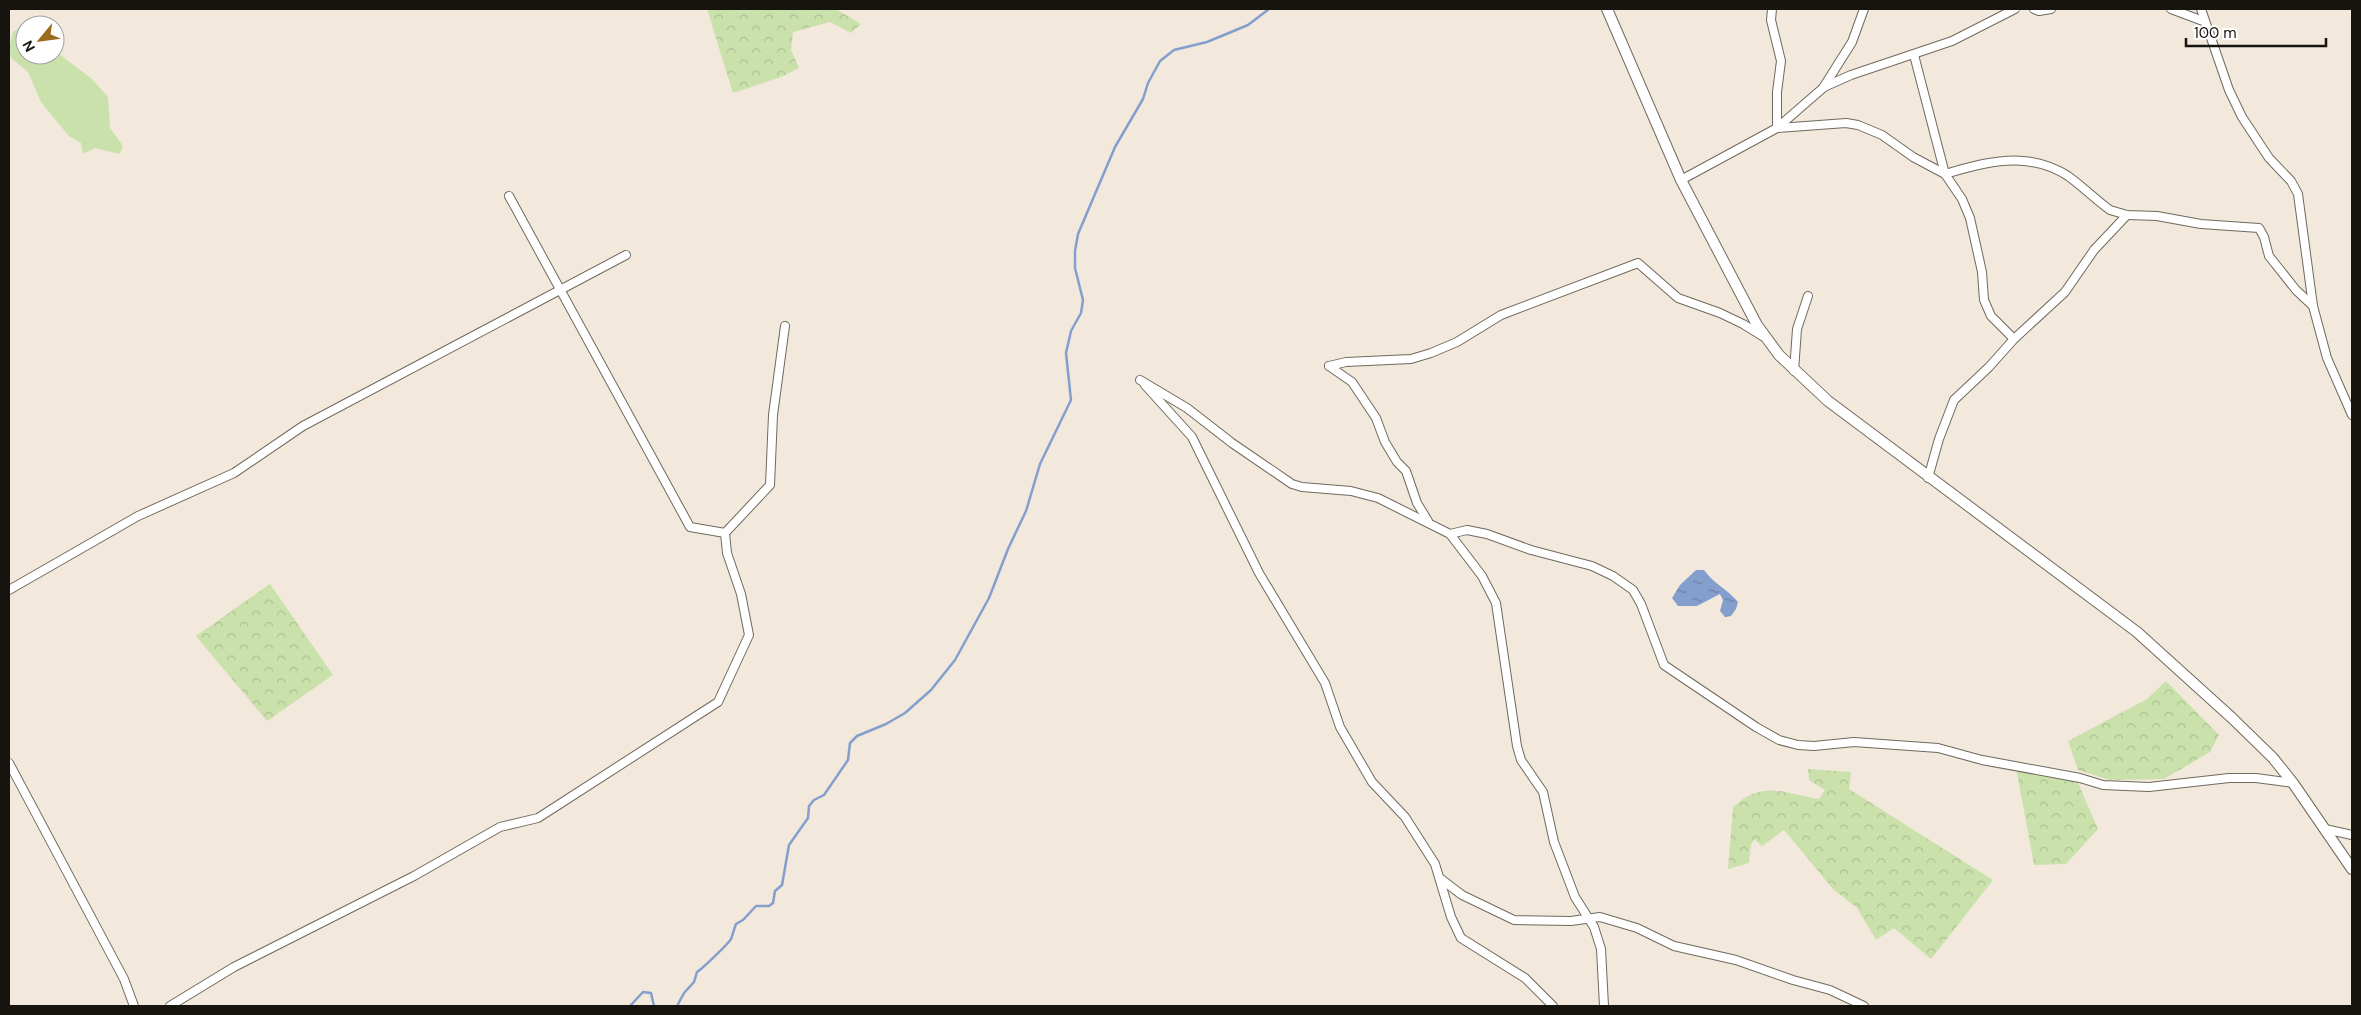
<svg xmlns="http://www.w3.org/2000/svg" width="2361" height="1015" font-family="'DM Sans',sans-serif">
<defs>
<pattern id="forest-crowns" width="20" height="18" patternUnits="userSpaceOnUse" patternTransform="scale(1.25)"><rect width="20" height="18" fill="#cae1ac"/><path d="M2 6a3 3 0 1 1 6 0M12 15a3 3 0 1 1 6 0" fill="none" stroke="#adc093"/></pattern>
<pattern id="water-ripples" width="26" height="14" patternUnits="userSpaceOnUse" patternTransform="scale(1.25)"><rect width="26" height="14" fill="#849ece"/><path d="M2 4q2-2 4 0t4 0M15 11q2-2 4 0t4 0" fill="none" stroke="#6b80a6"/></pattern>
</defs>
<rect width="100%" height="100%" fill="#f2e9dc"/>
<path fill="#cae1ac" d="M24,25L25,55H55V51L92,79L108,97L110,128L123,146L120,154L95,148L83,154L81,143L69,136L58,123L41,102L28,72L11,58L9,48L13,32Z"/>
<g fill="url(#forest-crowns)">
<path d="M707,9H836L861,24L851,33L830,22L793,32L791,50L799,68L781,77L733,93Z"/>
<path d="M270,584L333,675L267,721L196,636Z"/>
<path d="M2166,681L2219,735L2210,752L2164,779L2110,780L2078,770L2068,741L2147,699Z"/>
<path d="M2015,762L2050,769L2076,778L2098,829L2066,864L2034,865Z"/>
<path d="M1808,769L1851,772L1849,789L1993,880L1931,959L1894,928L1876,940L1857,908L1833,889L1784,830L1762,846L1754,839L1751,845L1749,863L1728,869L1733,807C1763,780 1784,793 1819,799L1825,790L1809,780Z"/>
</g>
<path fill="url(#water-ripples)" d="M1696,570H1704C1713,583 1727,589 1738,602L1736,609L1731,616L1725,617L1720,611L1723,600L1720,594L1697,606H1678L1672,598L1680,585Z"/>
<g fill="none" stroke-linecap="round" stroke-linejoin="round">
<g stroke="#849ece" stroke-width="2.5">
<path d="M630,1006L643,992L651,993L654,1006"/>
<path d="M677,1006L684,993L694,982L697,972C702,969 729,943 731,939C733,934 734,929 736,924L743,920L756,906H769L773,903L775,891L782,885L789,845L808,818L809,806L814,800L824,795L848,760L850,743L857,736L886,724L905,713L931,690L955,660L989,598L1008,549L1026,511L1040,464L1071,400L1066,353L1071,331L1081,313L1083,300L1075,268V251L1078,234L1115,147L1143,99L1148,83L1160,61L1174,50L1207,42L1248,25L1269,9"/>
</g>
<g stroke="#70695d" stroke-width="10">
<g id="minor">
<path d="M1772,9L1771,20L1781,61L1777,92V128L1846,123L1858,125L1882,135L1913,157L1945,174C1986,162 2028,150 2068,176C2082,186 2095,199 2110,210L2127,215L2157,216L2201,224L2259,228L2264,237L2269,256L2296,290L2313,306"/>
<path d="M2034,9L2039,11L2051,9"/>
<path d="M2171,9L2203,21"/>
<path d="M2201,9L2229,90L2242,117L2269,158L2291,181L2298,194L2313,306L2327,358L2352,415"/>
<path d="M1914,55L1945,174L1962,199L1970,218L1982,272L1984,300L1991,316L2014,339"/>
<path d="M1824,87L1851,75L1952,41L2015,9"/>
<path d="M1681,180L1777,128L1823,88L1852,42L1864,9"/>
<path d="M509,196L690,527L725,533"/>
<path d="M1329,366L1346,362L1411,359L1431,353L1457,342L1501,315L1638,263L1678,298L1720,313L1743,324L1764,337"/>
<path d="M1329,366L1352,382L1376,418L1385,442L1397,462L1406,471L1417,503L1428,521"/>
<path d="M1794,371L1797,329L1808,296"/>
<path d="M1140,380L1187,408L1232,443L1292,484L1302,487L1351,491L1378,498L1450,534L1482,576L1496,603L1517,746L1521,760L1543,792L1554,842L1575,897L1594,927L1601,949L1604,1006"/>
<path d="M1145,385L1192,437L1259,573L1325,683L1340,727L1372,782L1405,817L1435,864L1451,917L1461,938L1525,978L1553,1006"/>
<path d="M1928,478L1939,439L1954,400L1989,367L2014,339L2065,292L2094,250L2127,215"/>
<path d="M1450,534L1467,530L1487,534L1531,550L1592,566L1613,576L1633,590L1641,604L1664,665L1756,727L1779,740L1798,745L1814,746L1854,742L1938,748L1982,760L2080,778L2103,785L2149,787L2229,778H2256L2293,783"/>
<path d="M9,590L138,516L234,473L303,426L626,255"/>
<path d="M9,763L124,979L134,1006"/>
<path d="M2325,829L2352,835"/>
<path d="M1441,879L1462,895L1514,920L1571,921L1600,917L1637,928L1674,946L1736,960L1793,980L1830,990L1864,1006"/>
<path d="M170,1006L234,967L414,876L500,827L538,818L718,702L749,635L741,594L727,553L725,533L770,485L773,415L785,326"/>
</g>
</g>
<g stroke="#70695d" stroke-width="12">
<path id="tertiary" d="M1607,9L1681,180L1757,325L1779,355L1828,401L2137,632L2232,718L2273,758L2293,783L2352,869"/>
</g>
<use href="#minor" stroke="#fff" stroke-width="8"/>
<use href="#tertiary" stroke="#fff" stroke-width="10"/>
</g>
<rect width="2361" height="1015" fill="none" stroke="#171410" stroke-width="20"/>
<g transform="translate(40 40) rotate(241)"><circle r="24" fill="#ffffff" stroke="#a2a19f"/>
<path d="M0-4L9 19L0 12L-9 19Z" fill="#996d1c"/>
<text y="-8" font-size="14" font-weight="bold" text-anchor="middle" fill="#171410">N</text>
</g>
<path d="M2186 38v8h140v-8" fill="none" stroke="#171410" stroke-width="2.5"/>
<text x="2194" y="38" font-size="15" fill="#171410" stroke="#ffffff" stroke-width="4" paint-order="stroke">100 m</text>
</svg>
